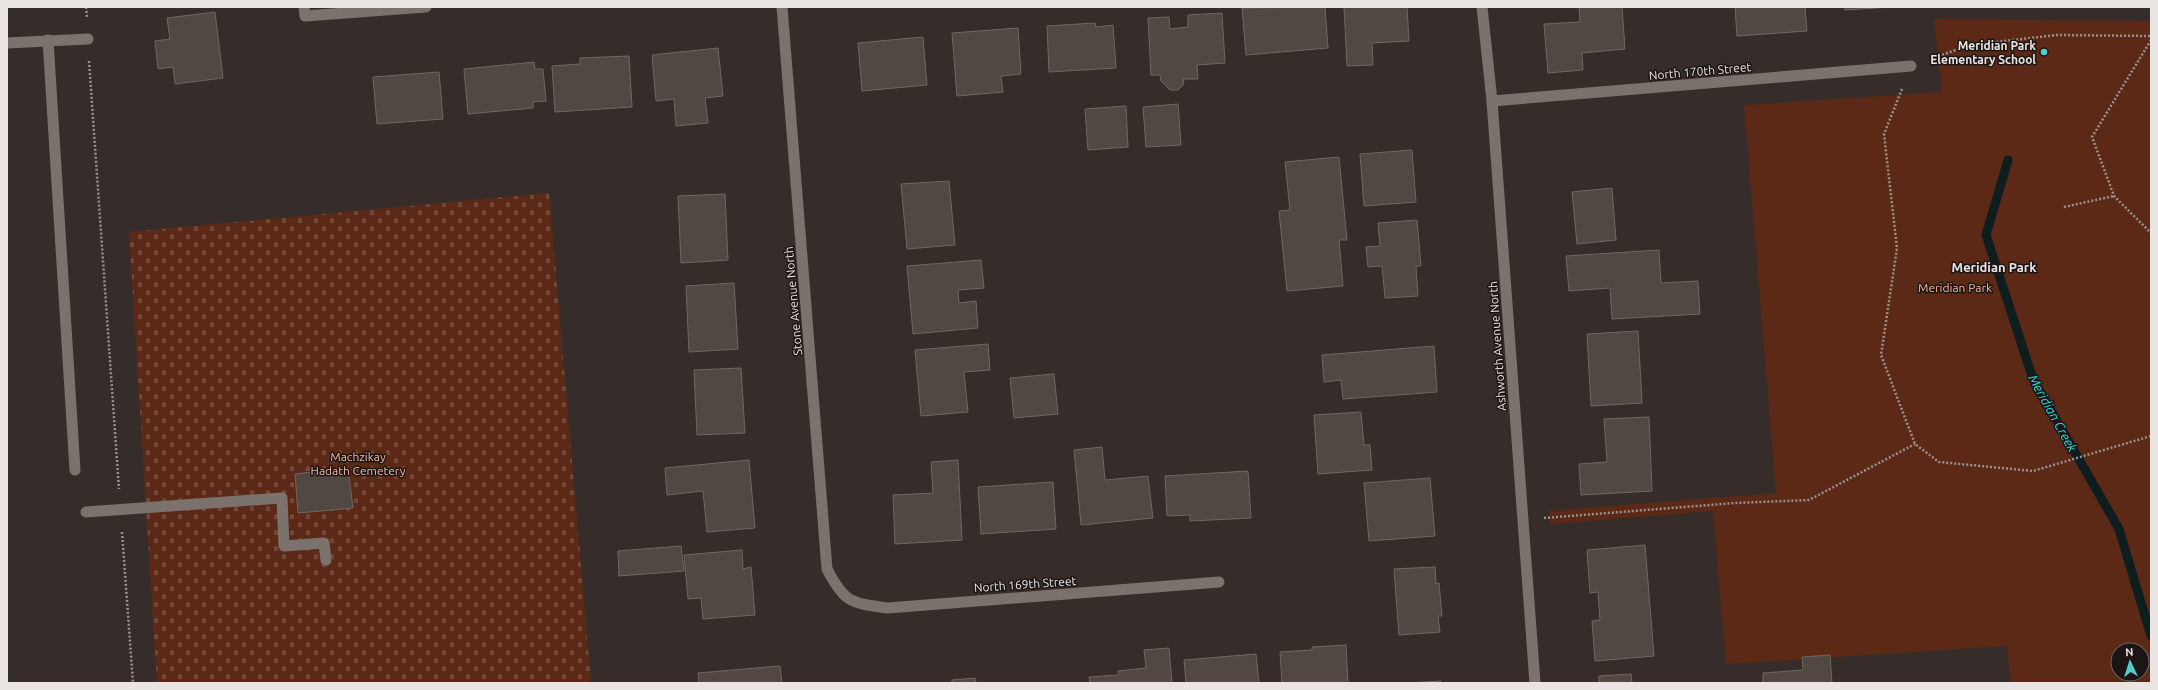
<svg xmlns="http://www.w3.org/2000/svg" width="2158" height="690" font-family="Ubuntu,sans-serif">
<defs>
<pattern id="cemetery-stones" width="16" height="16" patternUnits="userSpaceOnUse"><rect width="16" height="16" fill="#5c2917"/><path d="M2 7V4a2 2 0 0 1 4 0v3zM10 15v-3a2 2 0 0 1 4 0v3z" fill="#744838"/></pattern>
</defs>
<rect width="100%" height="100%" fill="#362d2a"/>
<path fill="url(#cemetery-stones)" d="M549,193L591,683H157L129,232Z"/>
<path fill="#5c2917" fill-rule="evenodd" d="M1934,19L2151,21V683H2011L2007,646L1726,664L1713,511L1550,524L1549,511L1776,493L1744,105L1942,92ZM2118,650H2142V674H2118Z"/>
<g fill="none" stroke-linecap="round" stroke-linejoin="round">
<path stroke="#0e1e1e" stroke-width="9" d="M2008,160L1986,235L2033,379L2119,529L2151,636"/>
</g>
<g fill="#514844" stroke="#706663">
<path d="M1325,7L1328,48L1246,55L1242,8Z"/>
<path d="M1344,7H1407L1409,41L1372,43L1373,65L1347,66Z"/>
<path d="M1579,7H1622L1625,49L1582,53L1583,70L1548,73L1544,24L1580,22Z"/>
<path d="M1735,7H1805L1807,31L1737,36Z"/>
<path d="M1845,7H1891L1845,10Z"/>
<path d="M215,12L223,78L175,84L173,67L158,69L155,41L170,39L167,18Z"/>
<path d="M1222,13L1225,63L1197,65L1198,79H1183L1184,84L1178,90H1170L1161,81L1160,75H1151L1148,18L1169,17L1170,29L1188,27V15Z"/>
<path d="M1095,23L1096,27L1113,25L1116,68L1049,72L1047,26Z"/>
<path d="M1018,28L1021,74L1001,76L1003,92L957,96L952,33Z"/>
<path d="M923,37L927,85L862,91L858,43Z"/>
<path d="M718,48L723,96L705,98L708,123L676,126L674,99L656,101L652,55Z"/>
<path d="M629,56L632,107L555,112L552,66L580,64V58Z"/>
<path d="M534,62L535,69H543L546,101L533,102V108L468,114L464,69Z"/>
<path d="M439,72L443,119L377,124L373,77Z"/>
<path d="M1178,104L1181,145L1146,147L1143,107Z"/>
<path d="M1126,106L1128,147L1088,150L1085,109Z"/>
<path d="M1412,150L1416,202L1364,206L1360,154Z"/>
<path d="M1339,157L1347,240H1339L1343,286L1287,291L1279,211L1290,210L1285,162Z"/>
<path d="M949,181L955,245L907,249L901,184Z"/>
<path d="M1612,188L1616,240L1577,244L1572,192Z"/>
<path d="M725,194L728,260L681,263L678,196Z"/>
<path d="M1417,220L1421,266H1416L1418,296L1385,298L1382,266L1368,267L1366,247L1380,246L1378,223Z"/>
<path d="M1659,250L1661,283L1698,281L1700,314L1612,319L1610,288L1569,291L1566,256Z"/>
<path d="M981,260L984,288L958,290L959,303L976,301L978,328L913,334L907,266Z"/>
<path d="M734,283L738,349L689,352L686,286Z"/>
<path d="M1638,331L1642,403L1591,406L1587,334Z"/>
<path d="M988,344L990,370L964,372L968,412L921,416L915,350Z"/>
<path d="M1434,346L1437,392L1343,399L1341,380L1324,382L1322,355Z"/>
<path d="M741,368L745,433L697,435L694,370Z"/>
<path d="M1054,374L1058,414L1014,418L1010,378Z"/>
<path d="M1361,412L1364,445H1370L1372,470L1318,474L1314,415Z"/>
<path d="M1649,417L1652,491L1581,495L1579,464L1607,462L1604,419Z"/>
<path d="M1102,447L1105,480L1148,476L1153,518L1081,525L1074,450Z"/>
<path d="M749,460L755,528L707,532L703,491L667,495L665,468Z"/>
<path d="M958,460L962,540L895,544L893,495L933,493L931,462Z"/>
<path d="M348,468L353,508L298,513L295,474Z"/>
<path d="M1248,471L1251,518L1190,521V515L1167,516L1165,476Z"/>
<path d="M1430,478L1435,536L1369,541L1364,483Z"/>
<path d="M1053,482L1056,529L981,534L978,487Z"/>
<path d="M1645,545L1654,656L1595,661L1592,621L1600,620L1598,592L1590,593L1587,550Z"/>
<path d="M681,546L684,571L619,576L618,551Z"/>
<path d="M742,550L743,569L751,567L755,615L703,619L701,598L688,599L684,555Z"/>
<path d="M1435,567L1436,584L1439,583L1442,616H1438L1440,632L1399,635L1394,569Z"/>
<path d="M1346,645L1348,683H1282L1280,652L1312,650V647Z"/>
<path d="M1169,648L1172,683H1090L1089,677L1119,675L1118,671L1146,668L1144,650Z"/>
<path d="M1256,654L1259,683H1186L1184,660Z"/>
<path d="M1830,655L1832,683H1763V673L1803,670L1802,657Z"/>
<path d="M780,666L782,683H699L698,673Z"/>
<path d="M1631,674L1632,683H1599V676Z"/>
<path d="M975,678L976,683H952V680Z"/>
<path d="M1441,681V683H1407Z"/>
</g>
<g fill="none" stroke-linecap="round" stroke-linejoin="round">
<g stroke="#98918f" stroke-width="2.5" stroke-dasharray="2 2" stroke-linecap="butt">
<path d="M86,7L87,18"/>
<path d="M2151,40L2092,137L2114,196L2151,233"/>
<path d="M1931,59L1969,45L2057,35L2151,36"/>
<path d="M89,61L119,489"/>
<path d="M1902,89L1884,134L1897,248L1881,355L1915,444L1939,462L2033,471L2151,436"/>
<path d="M2064,207L2114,196"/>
<path d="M1544,518L1735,503L1809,500L1915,444"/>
<path d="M122,532L133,683"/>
</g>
<g stroke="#7b716d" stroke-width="11">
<path d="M48,40L75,470"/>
<path d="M7,43L88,39"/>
<path d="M86,512L282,498L284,546L324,543L326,560"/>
</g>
<g stroke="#7b716d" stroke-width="11">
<path d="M304,7L305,16L426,7"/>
<path d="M782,7L827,569C845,604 852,603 888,608L1219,582"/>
<path d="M1482,7L1492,101L1535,683"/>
<path d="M1492,101L1911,66"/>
</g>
</g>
<circle fill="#52cdcc" stroke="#1b1615" stroke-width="1.5" cx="2044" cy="52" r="4"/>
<g text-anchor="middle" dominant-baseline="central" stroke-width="3" stroke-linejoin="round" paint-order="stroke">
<g font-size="12" font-weight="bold" fill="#eae4e2" stroke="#1b1615" text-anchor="end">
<text x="2036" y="45">Meridian Park<tspan x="2036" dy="14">Elementary School</tspan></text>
</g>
<g font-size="12" fill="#eae4e2" stroke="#1b1615">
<text transform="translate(1700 71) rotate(-5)">North 170th Street</text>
<text transform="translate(793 301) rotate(-95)">Stone Avenue North</text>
<text transform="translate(1497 346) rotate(-94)">Ashworth Avenue North</text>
<text transform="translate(1025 584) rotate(-4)">North 169th Street</text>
</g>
<g font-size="12" fill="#f9b7a1" stroke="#1b1615">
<text x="1955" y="287">Meridian Park</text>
<text x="358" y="456">Machzikay<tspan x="358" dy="14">Hadath Cemetery</tspan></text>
</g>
<g font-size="13" font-weight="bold" fill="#eae4e2" stroke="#1b1615">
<text x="1994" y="267">Meridian Park</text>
</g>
<g font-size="13" font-style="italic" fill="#1be2e1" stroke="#1b1615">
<text transform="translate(2053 413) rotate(61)">Meridian Creek</text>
</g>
</g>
<rect width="2158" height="690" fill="none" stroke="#eae4e2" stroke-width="16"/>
<g transform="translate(2130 662) rotate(356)"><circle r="19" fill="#1b1615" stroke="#6e6867"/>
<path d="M0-3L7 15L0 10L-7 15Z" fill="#52cdcc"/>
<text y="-6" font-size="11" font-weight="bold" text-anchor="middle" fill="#eae4e2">N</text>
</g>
</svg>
